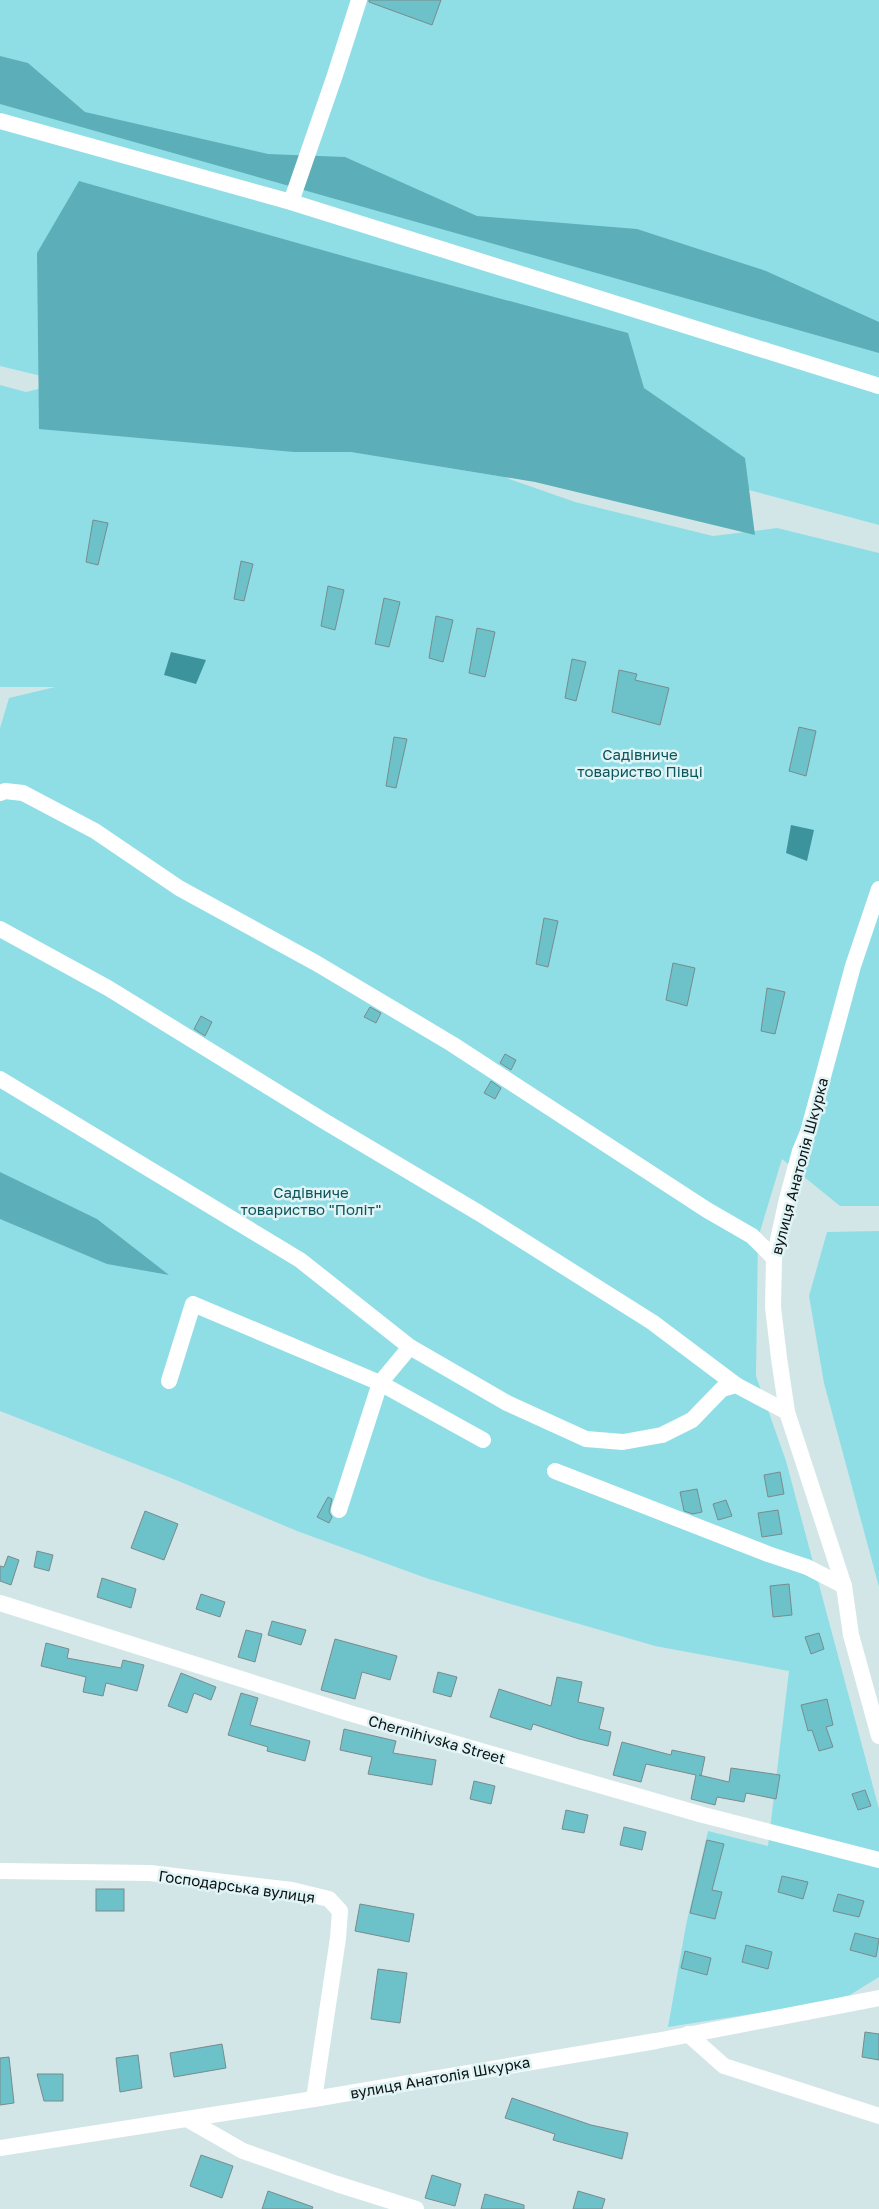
<svg xmlns="http://www.w3.org/2000/svg" width="879" height="2209" font-family="'Golos Text',sans-serif">
<rect width="100%" height="100%" fill="#d2e6e8"/>
<g fill="#8fdee6">
<path d="M0,0H879V525L340,380L431,465L504,477L575,502L713,536L777,528L879,553V1206H840L782,1159L758,1238L756,1376L786,1461L879,1809V1977L850,1995L809,2005L668,2027L686,1925L708,1831L768,1846L789,1671L655,1646L507,1603L426,1578L297,1531L176,1480L0,1411V728L9,698L55,687H0V385L26,392L66,382L0,366Z"/>
<path d="M879,1231V1587L824,1383L809,1296L827,1232Z"/>
</g>
<g fill="#5cafb8">
<path d="M0,56L28,63L85,112L268,154L345,157L477,216L637,229L766,271L879,322V353L0,104Z"/>
<path d="M79,181L354,259L628,333L644,388L745,458L755,535L535,482L351,452H294L39,429L37,253Z"/>
<path d="M0,1172L97,1219L169,1275L107,1264L0,1219Z"/>
</g>
<g fill="#3d939b">
<path d="M171,652L206,660L196,684L164,675Z"/>
<path d="M791,825L814,830L807,861L786,853Z"/>
</g>
<g fill="#6dc1c9" stroke="#798b8d">
<path d="M369,0H441L432,25L369,2Z"/>
<path d="M93,520L108,523L98,565L86,562Z"/>
<path d="M241,561L253,564L244,601L234,599Z"/>
<path d="M328,586L344,590L335,630L321,626Z"/>
<path d="M384,598L400,602L389,647L375,644Z"/>
<path d="M436,616L453,620L443,662L429,658Z"/>
<path d="M477,628L495,632L485,677L469,673Z"/>
<path d="M572,659L586,662L576,701L565,698Z"/>
<path d="M619,670L637,674L635,680L669,688L660,725L612,712Z"/>
<path d="M799,727L816,731L806,776L789,771Z"/>
<path d="M394,737L407,739L396,788L386,786Z"/>
<path d="M544,918L558,921L548,967L536,964Z"/>
<path d="M673,963L695,968L687,1006L666,1000Z"/>
<path d="M767,988L785,992L775,1034L761,1031Z"/>
<path d="M370,1007L381,1013L376,1023L364,1017Z"/>
<path d="M201,1016L212,1022L205,1036L194,1029Z"/>
<path d="M505,1054L516,1060L511,1070L500,1063Z"/>
<path d="M491,1081L501,1088L495,1099L484,1093Z"/>
<path d="M780,1472L784,1494L768,1497L764,1475Z"/>
<path d="M697,1489L702,1512L693,1514L684,1511L680,1492Z"/>
<path d="M328,1497L332,1499L329,1512L332,1517L329,1523L317,1517Z"/>
<path d="M726,1500L732,1516L718,1520L713,1504Z"/>
<path d="M778,1510L782,1534L762,1537L758,1513Z"/>
<path d="M145,1511L178,1524L164,1560L131,1548Z"/>
<path d="M37,1551L53,1555L49,1571L34,1567Z"/>
<path d="M8,1556L19,1560L11,1585L0,1581V1566L4,1567Z"/>
<path d="M102,1578L136,1589L131,1608L97,1597Z"/>
<path d="M789,1584L792,1615L773,1617L770,1586Z"/>
<path d="M201,1594L225,1602L220,1617L196,1609Z"/>
<path d="M272,1621L306,1630L301,1645L268,1635Z"/>
<path d="M246,1630L262,1634L255,1662L238,1657Z"/>
<path d="M819,1633L824,1649L811,1654L805,1637Z"/>
<path d="M335,1639L397,1656L390,1680L362,1672L355,1699L321,1690Z"/>
<path d="M46,1643L69,1649L67,1658L121,1668L123,1660L144,1665L137,1691L106,1683L103,1696L83,1692L86,1677L41,1666Z"/>
<path d="M438,1672L457,1677L451,1697L433,1692Z"/>
<path d="M181,1673L216,1687L211,1700L194,1693L187,1713L168,1706Z"/>
<path d="M557,1677L582,1682L578,1702L604,1708L599,1729L611,1732L608,1746L579,1739L533,1724L531,1730L490,1717L499,1689L551,1706Z"/>
<path d="M241,1693L258,1698L250,1725L310,1741L305,1761L267,1751L268,1747L228,1735Z"/>
<path d="M827,1699L833,1725L826,1727L833,1747L819,1751L812,1730L808,1731L801,1705Z"/>
<path d="M344,1729L396,1741L393,1753L436,1760L432,1785L368,1774L372,1757L340,1750Z"/>
<path d="M622,1742L671,1755L672,1750L705,1757L701,1776L699,1775L729,1782L731,1768L780,1775L776,1799L746,1793L744,1802L717,1797L715,1805L691,1799L696,1775L646,1764L641,1782L613,1775Z"/>
<path d="M474,1781L495,1786L491,1804L470,1799Z"/>
<path d="M865,1790L871,1806L858,1810L852,1794Z"/>
<path d="M566,1810L588,1815L584,1833L562,1829Z"/>
<path d="M624,1827L646,1832L642,1850L620,1845Z"/>
<path d="M707,1840L724,1844L712,1890L722,1892L715,1919L690,1913Z"/>
<path d="M782,1876L808,1882L803,1899L778,1892Z"/>
<rect x="96" y="1889" width="28" height="22"/>
<path d="M838,1894L864,1901L859,1917L833,1911Z"/>
<path d="M360,1904L414,1914L409,1942L355,1931Z"/>
<path d="M855,1933L879,1939L876,1957L850,1950Z"/>
<path d="M746,1945L772,1952L768,1969L742,1962Z"/>
<path d="M685,1951L711,1958L707,1975L681,1968Z"/>
<path d="M378,1969L407,1973L400,2023L371,2019Z"/>
<path d="M865,2032L879,2034V2060L862,2057Z"/>
<path d="M222,2044L226,2068L174,2077L170,2053Z"/>
<path d="M138,2055L142,2088L120,2092L116,2058Z"/>
<path d="M9,2057L14,2103L0,2105V2058Z"/>
<path d="M37,2074H63V2101H44Z"/>
<path d="M512,2098L591,2125L628,2133L622,2159L553,2140L555,2134L505,2118Z"/>
<path d="M201,2155L233,2166L222,2198L190,2186Z"/>
<path d="M432,2175L461,2184L455,2206L425,2198Z"/>
<path d="M268,2191L313,2207L312,2209H262Z"/>
<path d="M578,2191L605,2199L602,2209H573Z"/>
<path d="M485,2194L524,2205V2209H481Z"/>
</g>
<g fill="none" stroke-linecap="round" stroke-linejoin="round">
<g stroke="#fff" stroke-width="16">
<path d="M0,121L291,202L879,386"/>
<path d="M291,202L335,75L359,0"/>
<path d="M0,793L5,791L23,793L95,831L179,888L316,963L452,1044L707,1210L752,1236L774,1258"/>
<path d="M879,889L853,966L808,1132L800,1151L787,1199L774,1258L773,1307L779,1358L787,1412L844,1586L851,1635L879,1736"/>
<path d="M0,929L108,988L324,1121L479,1213L652,1322L736,1385"/>
<path d="M0,1079L300,1260L410,1347L507,1403L586,1439L623,1442L662,1435L692,1420L722,1389L736,1385L787,1412"/>
<path d="M169,1381L193,1304L380,1383L483,1440"/>
<path d="M555,1471L768,1554L807,1567L844,1586"/>
<path d="M339,1510L380,1383L410,1347"/>
<path d="M0,1603L349,1713L703,1815L879,1860"/>
<path d="M0,1871L150,1873L292,1890L329,1899L340,1911L338,1938L314,2099"/>
<path d="M688,2034L724,2066L879,2116"/>
<path d="M187,2119L243,2151L337,2184L416,2209"/>
<path d="M0,2148L314,2099L656,2041L879,1998"/>
</g>
</g>
<g text-anchor="middle" dominant-baseline="central" stroke-width="5" stroke-linejoin="round" paint-order="stroke">
<g font-size="15" fill="#0a565c" stroke="#e0f3f5">
<text x="640" y="754">Садівниче<tspan x="640" dy="17">товариство Півці</tspan></text>
<text x="311" y="1192">Садівниче<tspan x="311" dy="17">товариство "Політ"</tspan></text>
</g>
<g font-size="15" fill="#0d1314" stroke="#e0f3f5">
<text transform="translate(799 1166) rotate(-75)">вулиця Анатолія Шкурка</text>
<text transform="translate(437 1739) rotate(16)">Chernihivska Street</text>
<text transform="translate(237 1886) rotate(8)">Господарська вулиця</text>
<text transform="translate(440 2077) rotate(-10)">вулиця Анатолія Шкурка</text>
</g>
</g>
</svg>
